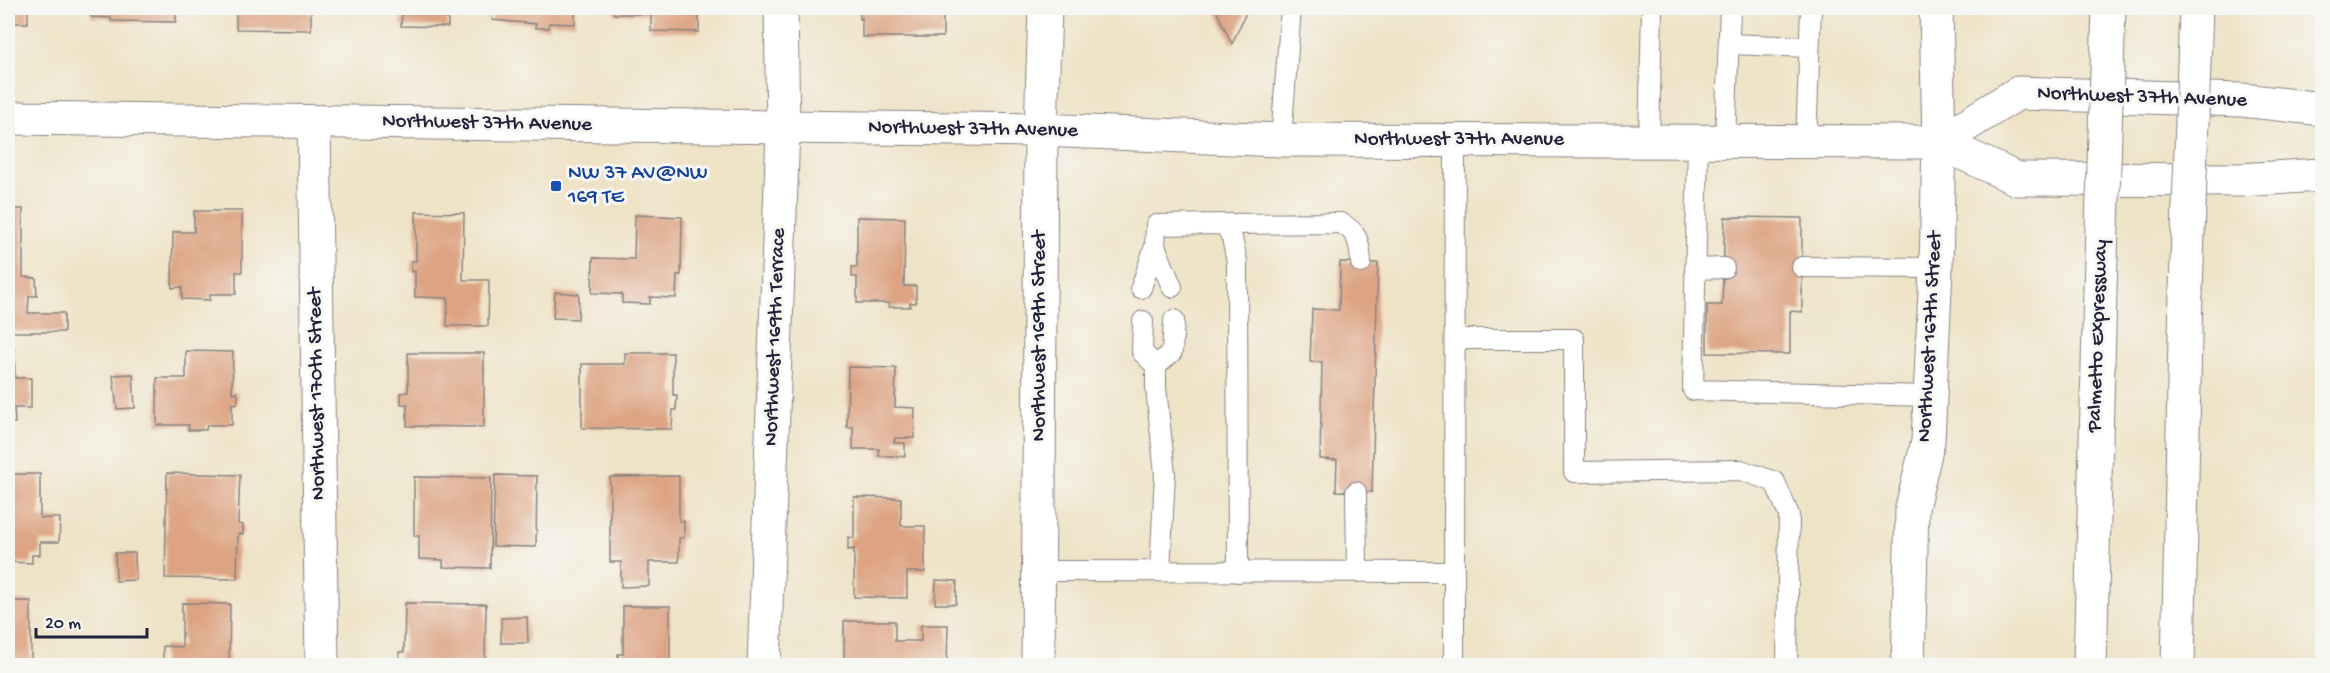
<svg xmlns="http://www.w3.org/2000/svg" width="2330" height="673" font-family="'Gochi Hand',sans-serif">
<rect width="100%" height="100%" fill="#f6f6f2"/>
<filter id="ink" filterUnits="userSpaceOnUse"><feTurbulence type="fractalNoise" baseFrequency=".0167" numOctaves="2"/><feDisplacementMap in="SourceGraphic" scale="12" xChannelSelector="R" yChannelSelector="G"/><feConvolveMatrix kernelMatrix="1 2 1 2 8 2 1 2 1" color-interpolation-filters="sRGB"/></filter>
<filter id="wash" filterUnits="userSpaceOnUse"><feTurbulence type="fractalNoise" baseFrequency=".008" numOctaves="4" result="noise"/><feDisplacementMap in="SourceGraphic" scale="24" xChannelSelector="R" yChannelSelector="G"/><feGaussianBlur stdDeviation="1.35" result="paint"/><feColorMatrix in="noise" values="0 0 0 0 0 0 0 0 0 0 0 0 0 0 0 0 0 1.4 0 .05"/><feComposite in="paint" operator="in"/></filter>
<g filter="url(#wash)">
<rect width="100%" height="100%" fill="#efe3c7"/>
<g id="blocks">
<g fill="#dda484">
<rect x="8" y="8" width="20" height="15"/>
<path d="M92,8H176V22L111,21V18L91,17Z"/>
<path d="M236,8H311V30L236,29Z"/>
<path d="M392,8H448V27L401,26L402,13H392Z"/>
<path d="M493,8H575V24L549,23V28H535L536,24L492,20Z"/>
<path d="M614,8H699V32L651,31V14H614Z"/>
<path d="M860,8H943V37H862V18L860,19Z"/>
<path d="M1215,8H1248L1232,44Z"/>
<path d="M8,209H23V277L36,278L37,296H29L28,313H64V332H8Z"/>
<path d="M194,211H242V272H236V294H210V300L182,299V287L172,288L173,232H194Z"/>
<path d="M416,212L464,213L463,280H489L488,326H447L448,298L415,297V271L411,272V261H416Z"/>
<path d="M635,215L682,217L681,275H677L676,298L650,297V304L622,303V294L592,293L593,258L634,259Z"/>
<path d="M857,217L905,218L904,286H916V303H910V307H889V303H857V277H852V267H857Z"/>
<path d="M1725,217L1802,218V312L1790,311V354L1707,353V305H1722Z"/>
<path d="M1340,262L1378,263L1372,492L1336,491L1337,460L1320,459L1322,362H1310L1312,309L1339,310Z"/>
<path d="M555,292L579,294L578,319L553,318Z"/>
<path d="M8,349H14L15,378H31V408H14L15,423H8Z"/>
<path d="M186,351L233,352L232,393L237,392L238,398L237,404L232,403V425H207L206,430H188L189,425H157V378H186Z"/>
<path d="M408,353H484V427L407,426V404H401V393L408,392Z"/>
<path d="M625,353H673V395H677L676,410H673L672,429L582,428V364H625Z"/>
<path d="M848,367L896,368L895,407L915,408L914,438H895L894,443H905V456H879V449H853V427H847Z"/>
<path d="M133,374L135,408L117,409L113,375Z"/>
<path d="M167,473L240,475L238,524L243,525V534H238L237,579L165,578Z"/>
<path d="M8,474H40V518H60L59,542H40V555H32V563L8,562Z"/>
<path d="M495,475L537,476L536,547L493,546Z"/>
<path d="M679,476V521H684V538H679V562H649V586L621,587V562H610V477Z"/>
<path d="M414,477L491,478L490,568L443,567V560L419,559V536H414Z"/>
<path d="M854,497L901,498V526H925V572H907V598L854,597V549L848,550V537L854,538Z"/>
<path d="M115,553H135L136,580L116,581Z"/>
<path d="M936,580L957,581L956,604H935Z"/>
<rect x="8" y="601" width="23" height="65"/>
<path d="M182,603L230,604L229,663H224V666H163V646L182,647Z"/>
<path d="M405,603L486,604L485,666H404V664L399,663V652H404Z"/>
<path d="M623,606H670V665L618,666V654H623Z"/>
<path d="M527,617L528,643H501V618Z"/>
<path d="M844,621H895V641H921V625H948L947,666H844Z"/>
</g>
</g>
</g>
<g filter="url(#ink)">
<use href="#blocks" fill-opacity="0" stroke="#888281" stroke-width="1.5"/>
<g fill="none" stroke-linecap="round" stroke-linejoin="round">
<g stroke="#888281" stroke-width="22">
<g id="lane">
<path d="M1729,44L1809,47"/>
<path d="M1281,140L1291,8"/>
<path d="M1649,141L1652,8"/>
<path d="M1698,141L1693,390L1930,396"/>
<path d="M1725,141L1730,8"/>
<path d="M1806,142L1811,8"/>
<path d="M1225,224L1340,223C1358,231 1360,244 1361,263"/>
<path d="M1155,246L1172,287"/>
<path d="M1802,267L1936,268"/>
<path d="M1695,269L1724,268"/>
<path d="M1141,288L1155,246L1156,225L1225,224L1232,238L1237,262L1238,572"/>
<path d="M1143,321L1142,352L1156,366V388L1165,474L1160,571"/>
<path d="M1455,339H1574V472L1741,470L1775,482L1789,515L1787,666"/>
<path d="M1156,366L1172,352L1174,320"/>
<path d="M1356,492L1357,572"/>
<path d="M1038,571L1454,572L1455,140"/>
<path d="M1454,666V572"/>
</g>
</g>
<g stroke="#888281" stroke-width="35">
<g id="street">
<path d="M314,122L322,666"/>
<path d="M764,666L783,128L781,8"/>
<path d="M1038,666L1041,130L1045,8"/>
</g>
</g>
<g stroke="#888281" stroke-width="35">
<g id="secondary">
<path d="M8,118L1041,130L1281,140L1939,142"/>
<path d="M1908,666L1912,508L1928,441L1936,268L1939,142L1936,8"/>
</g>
</g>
<g stroke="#888281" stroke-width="35">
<g id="primary">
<path d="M1939,142L2018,93L2242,100L2322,109"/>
<path d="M1939,142L2017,179L2239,180L2322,175"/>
</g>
</g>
<g stroke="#888281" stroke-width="35">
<g id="highway">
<path d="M2090,666L2100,291"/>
<path d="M2178,666L2186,291"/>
</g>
</g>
<use href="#lane" stroke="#fff" stroke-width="20"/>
<use href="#street" stroke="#fff" stroke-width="33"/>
<use href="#secondary" stroke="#fff" stroke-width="33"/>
<use href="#primary" stroke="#fff" stroke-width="33"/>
<use href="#highway" stroke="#fff" stroke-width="33"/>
<g stroke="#888281" stroke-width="35" stroke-linecap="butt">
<g id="highway-bridge">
<path d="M2100,291L2109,8"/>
<path d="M2186,291L2196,8"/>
</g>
</g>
<use href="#highway-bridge" stroke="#fff" stroke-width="33"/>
</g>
</g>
<rect fill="#1a4fb4" stroke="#f6f6f2" stroke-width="2" x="550" y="180" width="12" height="12" rx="3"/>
<g text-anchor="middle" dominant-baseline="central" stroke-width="6" stroke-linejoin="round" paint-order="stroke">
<g font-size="21" fill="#22223b" stroke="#f6f6f2">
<text transform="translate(2142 98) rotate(2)">Northwest 37th Avenue</text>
<text transform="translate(487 124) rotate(1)">Northwest 37th Avenue</text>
<text transform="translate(973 130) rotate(1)">Northwest 37th Avenue</text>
<text x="1459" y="140">Northwest 37th Avenue</text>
<text transform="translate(1040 336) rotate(-90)">Northwest 169th Street</text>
<text transform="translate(2099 336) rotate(-88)">Palmetto Expressway</text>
<text transform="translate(776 337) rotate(-88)">Northwest 169th Terrace</text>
<text transform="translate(1931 337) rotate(-87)">Northwest 167th Street</text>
<text transform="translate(318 394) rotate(-91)">Northwest 170th Street</text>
</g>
<g font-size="21" fill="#164399" stroke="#f6f6f2" text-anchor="start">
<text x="568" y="174">NW 37 AV@NW<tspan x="568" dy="24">169 TE</tspan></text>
</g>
</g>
<rect width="2330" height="673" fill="none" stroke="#f6f6f2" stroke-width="30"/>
<path d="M36 628v9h111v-9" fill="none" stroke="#22223b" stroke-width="3"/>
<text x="45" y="628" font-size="18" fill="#22223b" stroke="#f6f6f2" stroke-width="4.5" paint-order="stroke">20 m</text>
</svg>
